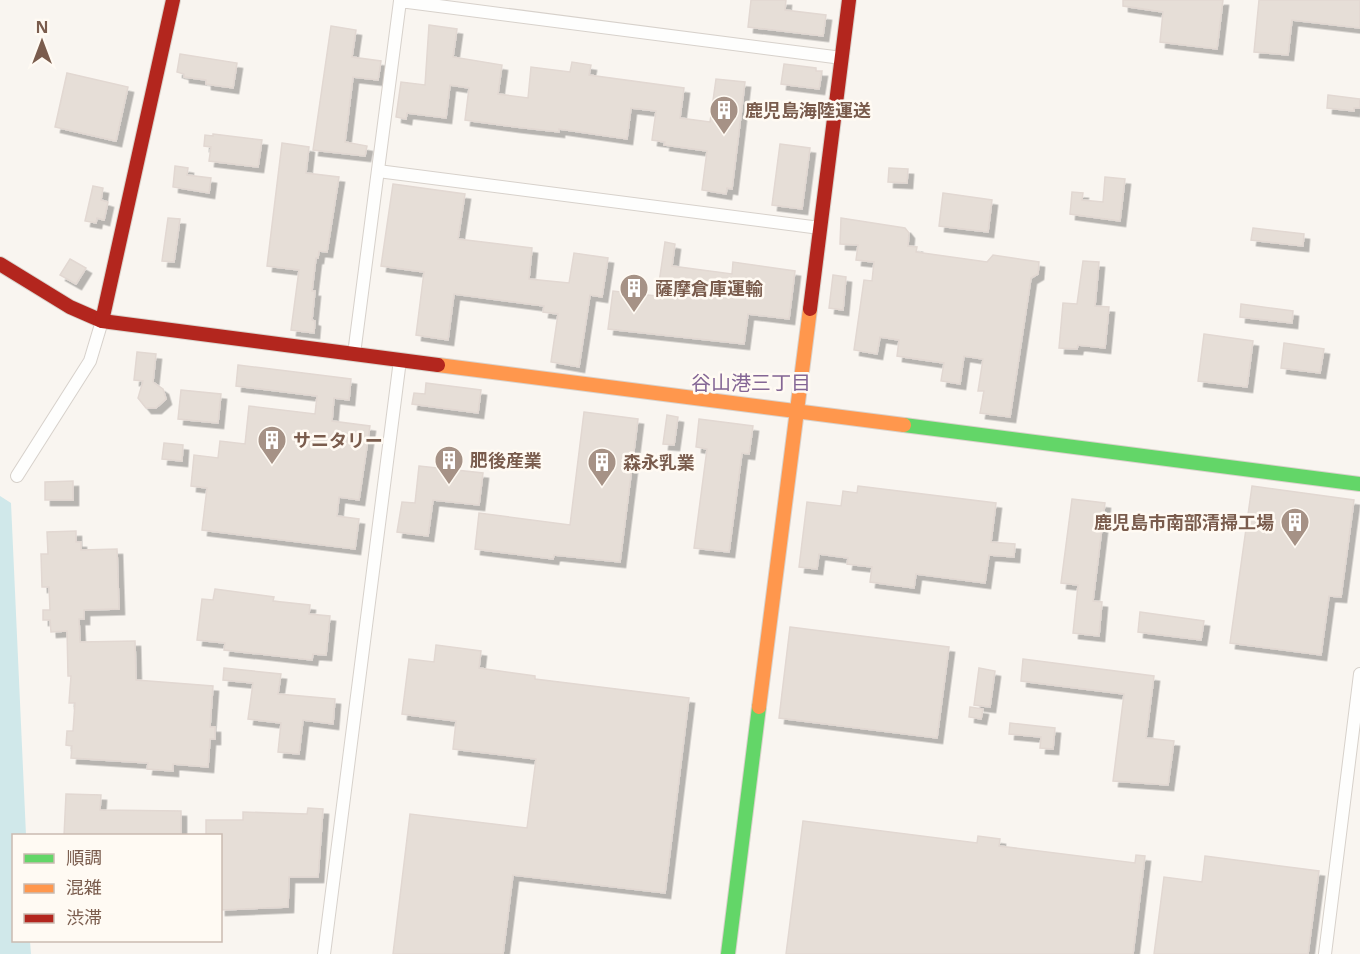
<svg xmlns="http://www.w3.org/2000/svg" width="1360" height="954" font-family="'Noto Sans','Noto Sans JP',sans-serif">
<defs>
<filter id="shadow"><feDropShadow dx="5.5" dy="5.5" stdDeviation="0" flood-color="#0004"/></filter>
</defs>
<rect width="100%" height="100%" fill="#f9f5f0"/>
<path fill="#d0e8ea" d="M0,496L11,503L26,835L14,836V940L30,941L31,954H0Z"/>
<g fill="#e6ded7" stroke="#e2d8d2" stroke-width="1.5" filter="url(#shadow)">
<path d="M751,0H786L785,10L826,15L823,36L748,27Z"/>
<path d="M1123,0H1223L1217,49L1160,42L1163,12L1123,6Z"/>
<path d="M1259,0H1360V28L1292,20L1288,55L1254,52Z"/>
<path d="M429,25L457,29L453,57L502,65L498,94L528,98L531,67L570,72L572,62L591,65L589,75L684,88L680,118L710,122L716,79L745,82L732,189L727,188L726,194L702,190L707,151L664,145L665,142L652,140L656,111L631,108L627,139L559,129V132L516,127L465,120L469,88L450,85L446,118L407,113L406,119L396,117L401,82L425,85Z"/>
<path d="M331,26L356,30L352,57L381,61L378,80L353,77L345,142L367,146L365,156L313,150Z"/>
<path d="M180,54L237,63L233,88L206,84V80L184,77V74L177,72Z"/>
<path d="M784,64L816,68V71H822L819,89L781,84Z"/>
<path d="M67,73L128,87L116,141L55,127Z"/>
<path d="M1328,95L1360,99V108H1354V111L1327,108Z"/>
<path d="M213,134L262,140L258,167L209,161L211,147L204,146L205,135L213,136Z"/>
<path d="M282,143L309,147L306,173L339,177L327,252L319,251L318,258H316L312,291H315L312,320L315,321L314,333L291,330L299,270L267,266Z"/>
<path d="M780,144L810,148L802,209L772,205Z"/>
<path d="M175,166L188,168L187,175L211,178L209,193L173,187Z"/>
<path d="M889,168L908,169L907,183L888,182Z"/>
<path d="M1105,177L1125,179L1120,221L1070,214L1072,192L1083,193L1082,200L1103,202Z"/>
<path d="M393,184L465,194L458,239L532,248L529,279L569,283L574,253L608,258L602,297L590,295L579,367L551,362L558,314L543,312L544,306L454,294L448,340L416,335L424,272L381,266Z"/>
<path d="M93,186L103,188L101,200L108,202L104,220L97,218L96,223L85,221Z"/>
<path d="M943,193L992,200L988,232L939,226Z"/>
<path d="M168,218L180,219L174,262L162,261Z"/>
<path d="M841,218L905,228L909,233L908,246L917,247L916,252L987,262L993,255L1039,262L1038,274L1031,278L1010,417L980,413L984,391H978L983,359L964,356L960,384L941,381L944,363L897,356L899,340L880,337L877,354L854,350L864,280L872,281L874,262L856,260L858,245L840,244Z"/>
<path d="M1253,228L1304,234L1303,246L1251,240Z"/>
<path d="M665,242L675,244L672,266L732,274L733,262L795,271L789,319L748,314L744,344L608,329L613,291L657,296Z"/>
<path d="M70,259L86,268L76,284L60,275Z"/>
<path d="M1083,261L1099,262L1095,306L1109,307L1105,348L1078,345L1077,349L1059,348L1063,303L1077,304Z"/>
<path d="M833,275L846,277L843,310L829,308Z"/>
<path d="M1241,304L1293,311L1292,323L1240,317Z"/>
<path d="M1204,334L1253,341L1247,387L1198,381Z"/>
<path d="M1284,343L1324,349L1320,373L1281,368Z"/>
<path d="M137,352L156,354L153,382L163,389L166,399L156,408H146L138,398L143,381L134,380Z"/>
<path d="M238,365L351,379L349,400L334,398L332,421L370,426L359,500L339,497L337,516L359,519L355,549L202,530L207,488L191,486L194,455L218,458L220,441L245,444L249,406L315,414L317,396L236,386Z"/>
<path d="M426,383L481,390L478,413L412,404L414,393L425,394Z"/>
<path d="M181,390L221,394L218,423L178,419Z"/>
<path d="M584,412L638,419L620,562L554,555L553,559L475,549L479,513L570,525Z"/>
<path d="M667,415L678,417L674,445L663,444Z"/>
<path d="M699,419L753,426L749,454L742,453L729,552L694,548L707,449L696,447Z"/>
<path d="M164,443L183,445L182,461L162,459Z"/>
<path d="M419,466L483,473L479,505L433,500L428,536L397,532L402,502L415,503Z"/>
<path d="M73,481V500H45V482Z"/>
<path d="M858,486L996,503L991,542L1015,544L1014,557L989,555L985,583L916,574L914,588L870,582L872,567L847,564L848,558L819,554L817,569L799,567L807,502L841,506L843,491L857,493Z"/>
<path d="M1252,486L1354,500L1341,597L1329,596L1321,655L1230,643Z"/>
<path d="M1072,499L1105,503L1093,601L1102,602L1099,636L1073,633L1078,585L1061,583Z"/>
<path d="M76,531V542H81V550L117,549L119,609L84,610V619H79L80,642L135,641L136,680L213,686L210,727H215V739H210L208,767L173,764V771L147,769L148,763L71,758L72,746L66,745L67,731H73L75,703H69L71,676H68L67,631L51,632L50,620H43V610H50L49,587H42L41,554H48L47,532Z"/>
<path d="M215,589L274,597L273,601L310,605L309,614L330,616L326,655L313,654L312,660L224,650L225,643L197,640L202,599L213,600Z"/>
<path d="M1140,612L1204,621L1201,640L1138,632Z"/>
<path d="M790,627L949,647L937,738L779,718Z"/>
<path d="M436,645L481,651L479,668L535,676V679L689,698L665,893L513,875L503,954H393L410,814L527,828L536,759L453,749L456,721L402,714L409,659L434,662Z"/>
<path d="M1023,659L1154,676L1146,738L1174,741L1168,785L1113,781L1124,694L1021,681Z"/>
<path d="M224,668L281,674L278,694L335,699L333,724L303,720L299,754L278,752L281,723L248,719L253,683L223,680Z"/>
<path d="M979,668L995,671L990,707L974,705Z"/>
<path d="M970,707L983,709L981,719L969,717Z"/>
<path d="M1010,723L1055,728L1053,749L1040,748L1041,737L1009,734Z"/>
<path d="M66,794L101,795L100,810L181,811V836H64Z"/>
<path d="M308,808L323,809L318,877H289L288,907L220,910V836H206V820H243V812L307,814Z"/>
<path d="M803,821L977,843L978,836L1000,839L999,846L1135,863L1136,855L1145,856L1133,954H786Z"/>
<path d="M1205,856L1319,871L1308,954H1154L1164,877L1202,882Z"/>
</g>
<g fill="none" stroke-linecap="round" stroke-linejoin="round">
<g stroke="#d7d1cb" stroke-width="14">
<g id="street">
<path d="M378,171L820,228"/>
<path d="M354,354L400,1L842,58"/>
<path d="M17,476L90,361L102,321"/>
<path d="M324,954L400,360"/>
<path d="M1325,954L1360,674"/>
</g>
</g>
<g stroke="#d9d2cb" stroke-width="16">
<g id="fast">
<path d="M904,425L1360,484"/>
<path d="M728,954L759,707"/>
</g>
</g>
<g stroke="#d9d2cb" stroke-width="16">
<g id="slow">
<path d="M438,365L904,425"/>
<path d="M759,707L810,309"/>
</g>
</g>
<g stroke="#d9d2cb" stroke-width="16">
<g id="jam">
<path d="M0,264L70,307L102,321L438,365"/>
<path d="M810,309L849,0"/>
<path d="M102,321L173,0"/>
</g>
</g>
<use href="#street" stroke="#fefefd" stroke-width="12"/>
<use href="#fast" stroke="#63d668" stroke-width="14"/>
<use href="#slow" stroke="#ff974d" stroke-width="14"/>
<use href="#jam" stroke="#b3261e" stroke-width="14"/>
</g>
<defs>
<g id="building-pin" transform="scale(1.5)"><path d="M0 17L-7.5 6A9.5 9.5 0 1 1 7.5 6Z" fill="#a69286" stroke="#fffaf3"/><path d="M-4-6H4V6H1V3H-1V6H-4ZM-2.5-4.3h1.7v1.8h-1.7ZM.8-4.3h1.7v1.8H.8ZM-2.5-1h1.7V.8h-1.7ZM.8-1h1.7V.8H.8Z" fill="#fff"/></g>
</defs>
<g fill-rule="evenodd">
<use href="#building-pin" x="724" y="110"/>
<use href="#building-pin" x="634" y="288"/>
<use href="#building-pin" x="272" y="440"/>
<use href="#building-pin" x="449" y="460"/>
<use href="#building-pin" x="602" y="462"/>
<use href="#building-pin" x="1295" y="522"/>
</g>
<g text-anchor="middle" dominant-baseline="central" stroke-width="5" stroke-linejoin="round" paint-order="stroke">
<g font-size="18" font-weight="bold" fill="#7a5c4d" stroke="#fffaf3" text-anchor="start">
<text x="745" y="110">鹿児島海陸運送</text>
<text x="655" y="288">薩摩倉庫運輸</text>
<text x="293" y="440">サニタリー</text>
<text x="470" y="460">肥後産業</text>
<text x="623" y="462">森永乳業</text>
<text x="1274" y="522" text-anchor="end">鹿児島市南部清掃工場</text>
</g>
<g font-size="20" fill="#846695" stroke="#fffaf3">
<text x="751" y="382">谷山港三丁目</text>
</g>
</g>
<rect x="12" y="834" width="210" height="108" fill="#fffaf3" stroke="#cabbb1" stroke-width="1.5"/>
<rect x="24" y="854" width="30" height="9" fill="#63d668" stroke="#cabbb1" stroke-width="1.5"/>
<text x="66" y="864" font-size="18" fill="#7a5c4d">順調</text>
<rect x="24" y="884" width="30" height="9" fill="#ff974d" stroke="#cabbb1" stroke-width="1.5"/>
<text x="66" y="894" font-size="18" fill="#7a5c4d">混雑</text>
<rect x="24" y="914" width="30" height="9" fill="#b3261e" stroke="#cabbb1" stroke-width="1.5"/>
<text x="66" y="924" font-size="18" fill="#7a5c4d">渋滞</text>
<g transform="translate(42 42)" stroke="#fffaf3" stroke-width="4.5" paint-order="stroke">
<path d="M0-4.5L10 22L0 15L-10 22Z" fill="#7a5c4d"/>
<text y="-9" font-size="16" font-weight="bold" text-anchor="middle" fill="#7a5c4d">N</text>
</g>
</svg>
